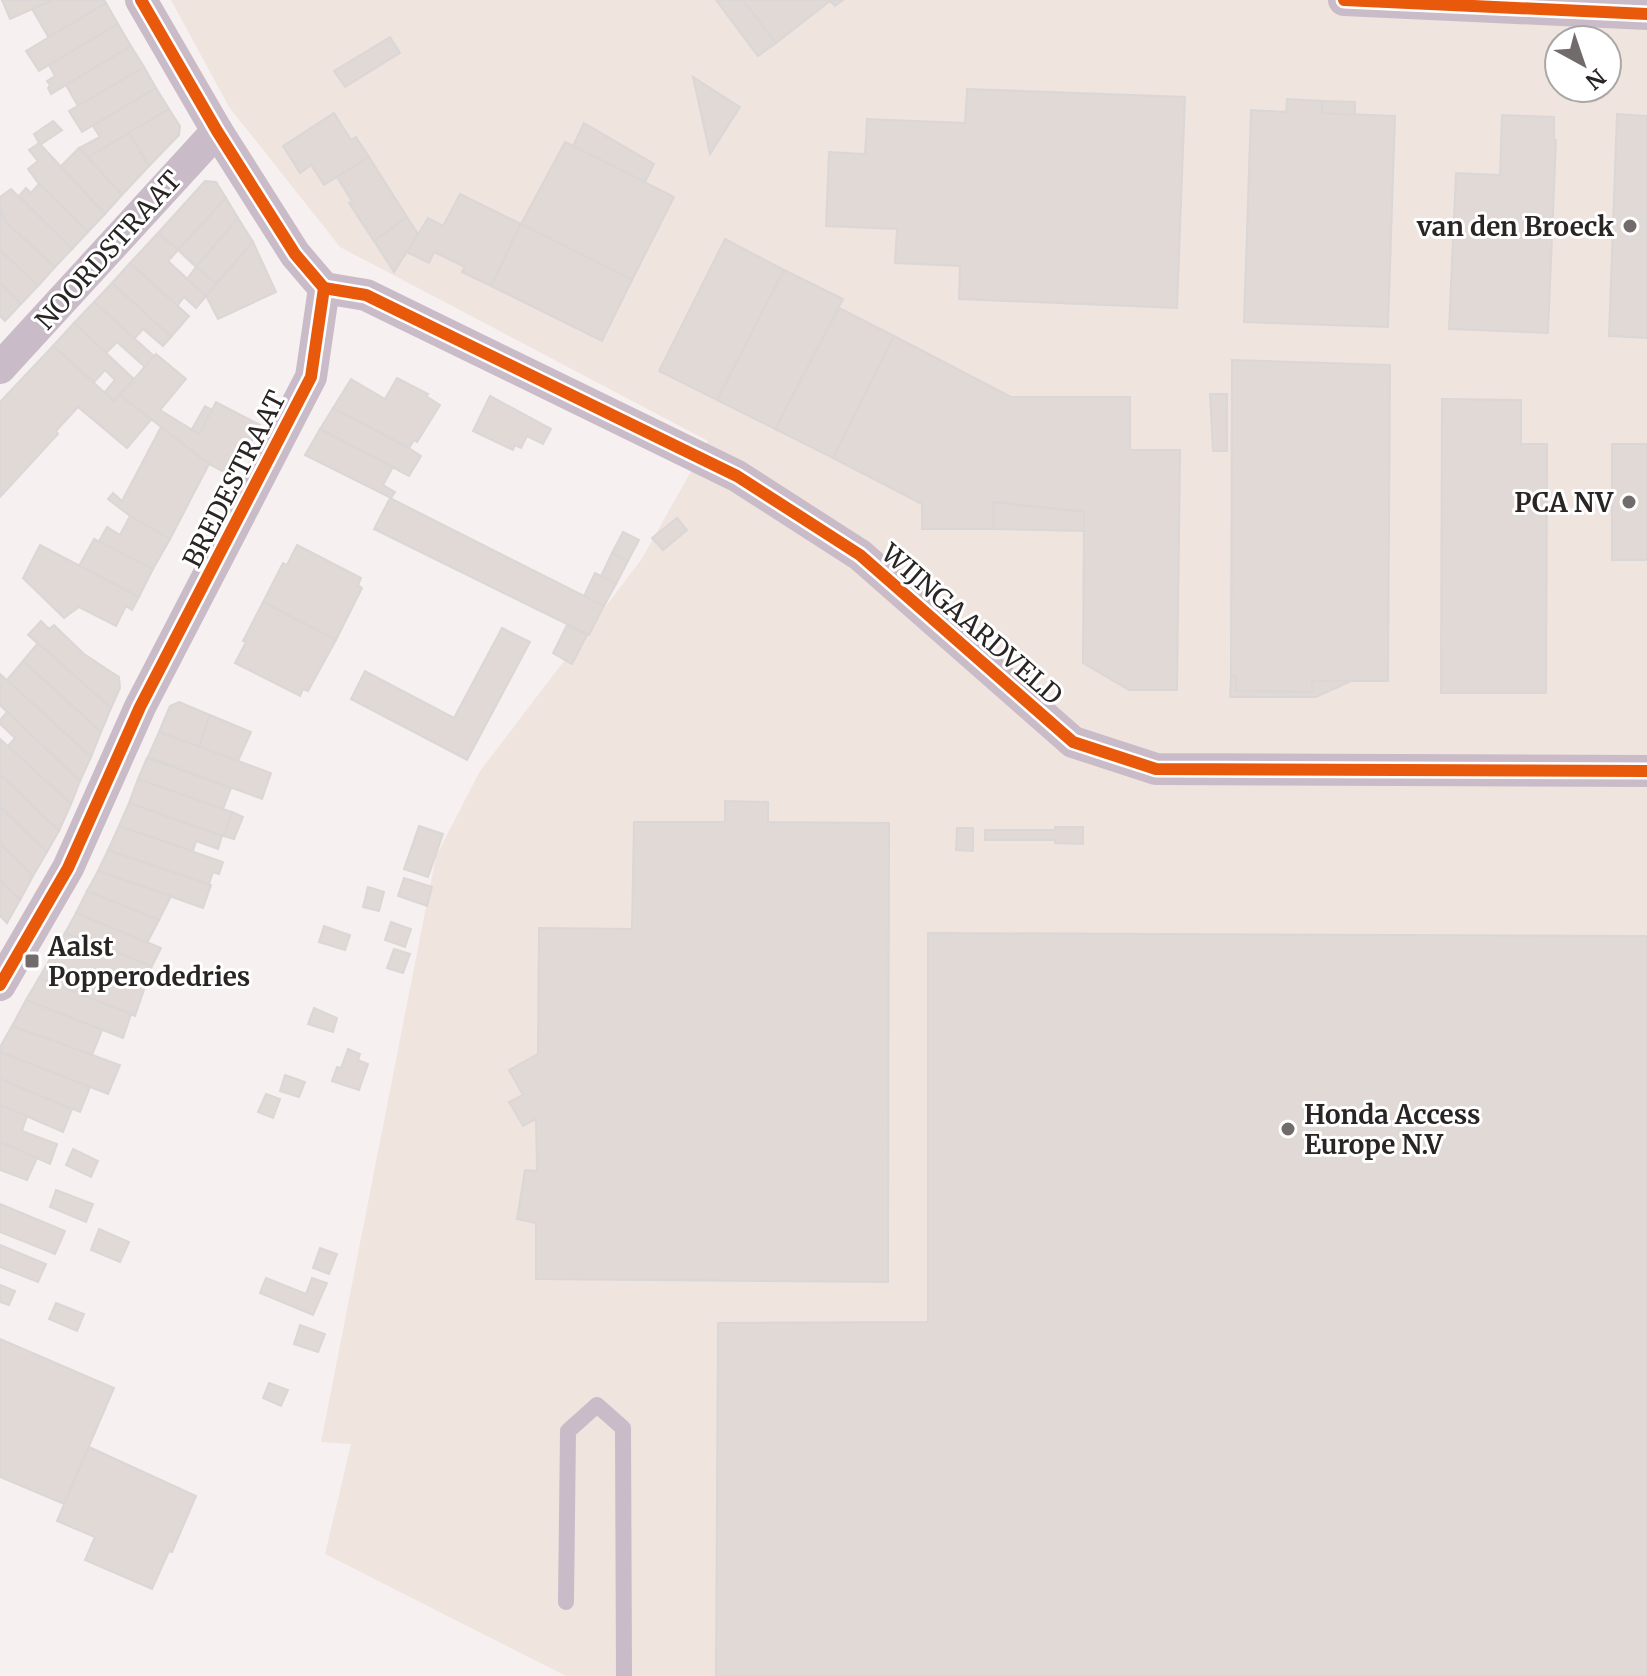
<svg xmlns="http://www.w3.org/2000/svg" width="1647" height="1676" font-family="Merriweather,serif">
<rect width="100%" height="100%" fill="#f6f1f0"/>
<path fill="#f0e4df" fill-rule="evenodd" d="M171,0H1647V1676H566L325,1554L351,1444L321,1442L436,856L480,771L641,560L708,441L340,247L229,107ZM1559,40H1607V88H1559Z"/>
<g fill="#e0d9d5" stroke="#dad7d6" stroke-width="2">
<path d="M2,0H53L10,19Z"/>
<path d="M53,0H104L106,3L49,38L32,9Z"/>
<path d="M716,0H743L776,43L758,56Z"/>
<path d="M743,0H843L835,6L830,1L776,43Z"/>
<path d="M106,3L118,24L39,71L26,51Z"/>
<path d="M118,24L131,46L51,94L48,88L50,85L47,81L55,76L49,65Z"/>
<path d="M390,37L400,53L345,87L334,71Z"/>
<path d="M131,46L144,67L78,106L66,85Z"/>
<path d="M144,67L156,88L82,132L69,111Z"/>
<path d="M693,77L740,107L710,154Z"/>
<path d="M156,88L169,109L87,158L79,148L100,137L93,126Z"/>
<path d="M967,89L1185,97L1177,308L959,299L960,266L895,263L897,229L826,226L829,152L865,154L867,119L965,123Z"/>
<path d="M1287,99L1322,101V113L1395,116L1388,327L1244,322L1251,110L1286,112Z"/>
<path d="M1322,101L1355,102V115L1322,113Z"/>
<path d="M169,109L180,126L179,135L149,166L129,133Z"/>
<path d="M334,113L351,140L356,137L369,157L324,185L311,165L300,173L283,146Z"/>
<path d="M1617,114L1647,116V338L1609,336Z"/>
<path d="M1502,115L1554,117V140H1556L1548,333L1449,329L1456,173L1500,175Z"/>
<path d="M53,121L62,130L40,145L34,134Z"/>
<path d="M584,123L654,164L645,182L573,146Z"/>
<path d="M129,133L149,166L122,195L87,158Z"/>
<path d="M565,142L674,197L632,280L521,224Z"/>
<path d="M39,143L105,214L88,232L39,184L28,169L38,161L29,150Z"/>
<path d="M79,148L122,195L105,214L61,166Z"/>
<path d="M369,157L407,217L374,241L349,203L352,201L337,177Z"/>
<path d="M205,181L216,182L226,198L178,250L158,233Z"/>
<path d="M39,184L88,232L72,249L19,196L26,188L31,193Z"/>
<path d="M11,189L72,249L55,267L8,224L0,210V197Z"/>
<path d="M460,194L521,224L491,286L462,272L465,267L434,252L429,263L407,252L428,218L443,226Z"/>
<path d="M226,198L238,218L196,267L178,250Z"/>
<path d="M0,210L8,224L55,267L38,286L0,250Z"/>
<path d="M407,217L418,234L394,272L374,241Z"/>
<path d="M238,218L253,242L216,284L196,267Z"/>
<path d="M521,224L632,280L602,341L491,286Z"/>
<path d="M158,233L178,250L168,261L206,296L196,308L184,297L177,306L130,263Z"/>
<path d="M725,239L784,270L717,400L659,371Z"/>
<path d="M253,242L276,292L218,319L206,296Z"/>
<path d="M0,250L38,286L21,304L0,282Z"/>
<path d="M130,263L189,316L171,337L112,283Z"/>
<path d="M196,267L216,284L206,296L187,279Z"/>
<path d="M784,270L843,299L775,429L717,400Z"/>
<path d="M0,282L21,304L5,321L0,316Z"/>
<path d="M112,283L171,337L163,346L143,329L134,339L94,302Z"/>
<path d="M94,302L154,356L145,367L117,342L106,353L74,323Z"/>
<path d="M839,308L894,336L833,458L775,429Z"/>
<path d="M74,323L134,379L114,401L105,392L115,380L105,370L94,382L53,346Z"/>
<path d="M894,336L1011,397H1130V450H1180L1177,690H1129L1083,663L1084,512L993,502V529H922V504L833,458Z"/>
<path d="M53,346L114,401L120,395L151,420L127,448L78,407L56,431L58,434L0,497V402Z"/>
<path d="M156,354L186,379L160,410L199,434L216,402L260,425L233,477L209,464L120,395Z"/>
<path d="M1232,360L1390,365L1388,681H1312V692L1236,691V676H1231Z"/>
<path d="M397,378L428,394L426,396L440,405L417,442L414,440L409,448L333,408L351,379L385,399Z"/>
<path d="M1210,394H1227V451H1213Z"/>
<path d="M490,396L551,429L543,444L527,436L521,448L515,445L513,450L473,431Z"/>
<path d="M1442,399L1521,400V444H1547L1546,693H1441Z"/>
<path d="M205,406L212,410L199,434L192,429Z"/>
<path d="M333,408L409,448L421,456L409,476L320,429Z"/>
<path d="M161,427L209,464L170,539L130,516L108,499L113,493L122,501Z"/>
<path d="M320,429L393,467L383,485L395,492L391,498L305,455Z"/>
<rect x="1612" y="444" width="35" height="116"/>
<path d="M390,498L604,606L589,635L374,529Z"/>
<path d="M993,502L1084,512V531L993,529Z"/>
<path d="M130,516L170,539L153,569L99,541L107,527L120,535Z"/>
<path d="M677,518L687,530L663,550L652,538Z"/>
<path d="M623,532L639,540L628,561L612,553Z"/>
<path d="M94,539L153,569L139,597L79,566Z"/>
<path d="M40,545L139,597L132,610L126,606L116,626L79,607L64,618L23,578Z"/>
<path d="M297,545L361,578L358,585L362,588L336,640L263,602L283,563L287,565Z"/>
<path d="M612,553L628,561L616,584L601,576Z"/>
<path d="M595,573L616,584L604,606L584,596Z"/>
<path d="M263,602L336,640L308,691L303,689L300,696L235,663L246,642L243,641Z"/>
<path d="M41,621L49,629L54,625L84,654L119,677L120,688L111,708L28,635Z"/>
<path d="M567,625L587,635L572,664L553,653Z"/>
<path d="M502,628L530,642L467,760L351,699L365,671L454,718Z"/>
<path d="M38,643L111,708L101,732L23,661Z"/>
<path d="M23,661L101,732L91,757L7,680Z"/>
<path d="M0,674L91,757L80,781L0,705Z"/>
<path d="M1231,676H1236V691L1312,692V681H1351L1316,697H1230Z"/>
<path d="M179,702L210,715L199,747L159,732L170,706Z"/>
<path d="M7,712L80,781L71,804L8,746L15,738L0,724V720Z"/>
<path d="M210,715L251,732L238,761L199,747Z"/>
<path d="M159,732L271,773L262,799L148,757Z"/>
<path d="M0,739L71,804L59,831L0,774Z"/>
<path d="M147,758L231,788L223,809L138,779Z"/>
<path d="M0,774L59,831L47,852L0,807Z"/>
<path d="M138,779L232,812L224,836L129,803Z"/>
<path d="M725,801L768,802V822L889,823L888,1282L536,1279V1223L517,1219L525,1170L537,1171L536,1119L523,1126L509,1102L523,1095L509,1070L538,1054L539,928L632,929L634,822H725Z"/>
<path d="M129,803L222,836L218,849L196,841L193,851L119,826Z"/>
<path d="M0,807L47,852L33,876L0,844Z"/>
<path d="M232,812L243,817L234,839L224,836Z"/>
<path d="M119,826L223,862L219,874L213,872L209,884L108,850Z"/>
<path d="M419,826L443,834L428,877L404,869Z"/>
<path d="M1055,827H1083V844L1055,843V840H985V830H1055Z"/>
<path d="M957,828H973V851L956,850Z"/>
<path d="M0,844L33,876L20,900L0,880Z"/>
<path d="M108,850L211,885L203,908L98,871Z"/>
<path d="M98,871L171,896L159,920L87,891Z"/>
<path d="M404,878L432,887L427,906L398,896Z"/>
<path d="M0,880L20,900L7,923L0,916Z"/>
<path d="M368,887L384,892L379,911L363,907Z"/>
<path d="M87,891L159,920L147,943L76,913Z"/>
<path d="M76,913L161,948L152,966L65,933Z"/>
<path d="M391,922L411,929L405,947L385,940Z"/>
<path d="M324,926L350,935L345,950L319,942Z"/>
<path d="M65,933L152,966L135,1016L39,978Z"/>
<path d="M928,933L1647,936V1676H716L718,1323L928,1322Z"/>
<path d="M394,949L410,954L403,973L387,968Z"/>
<path d="M39,978L131,1014L123,1038L26,1000Z"/>
<path d="M26,1000L102,1030L92,1055L12,1026Z"/>
<path d="M314,1008L337,1018L333,1032L308,1024Z"/>
<path d="M12,1026L120,1065L108,1094L0,1052V1047Z"/>
<path d="M348,1049L360,1054L358,1060L368,1064L359,1090L332,1081L337,1067L341,1068Z"/>
<path d="M0,1052L90,1087L80,1112L0,1079Z"/>
<path d="M285,1075L305,1082L299,1097L280,1091Z"/>
<path d="M0,1079L72,1109L63,1132L0,1105Z"/>
<path d="M266,1094L280,1099L273,1118L258,1112Z"/>
<path d="M0,1105L27,1116L22,1131L57,1144L50,1164L0,1142Z"/>
<path d="M0,1142L37,1158L27,1180L0,1170Z"/>
<path d="M73,1149L98,1161L91,1177L66,1165Z"/>
<path d="M56,1190L93,1204L86,1222L50,1207Z"/>
<path d="M0,1204L65,1231L55,1254L0,1232Z"/>
<path d="M99,1229L129,1242L120,1262L91,1250Z"/>
<path d="M0,1245L46,1264L38,1282L0,1267Z"/>
<path d="M320,1248L337,1254L329,1274L313,1268Z"/>
<path d="M266,1278L306,1294L312,1278L327,1283L313,1315L260,1293Z"/>
<path d="M0,1285L15,1291L9,1305L0,1302Z"/>
<path d="M56,1303L84,1314L77,1331L49,1319Z"/>
<path d="M300,1325L325,1334L318,1352L294,1344Z"/>
<path d="M0,1339L114,1388L64,1504L0,1477Z"/>
<path d="M269,1383L288,1390L281,1406L263,1398Z"/>
<path d="M89,1447L196,1496L172,1552L169,1551L152,1589L85,1560L95,1537L57,1521Z"/>
</g>
<g fill="none" stroke-linecap="round" stroke-linejoin="round">
<path stroke="#cabbc8" stroke-width="16" d="M566,1602L568,1431L597,1405L623,1428L624,1676"/>
<g stroke="#cabbc8" stroke-width="32">
<path d="M1344,0L1647,14"/>
<path d="M324,288L366,295L737,476L860,555L1073,742L1156,769L1647,771"/>
<path d="M0,368L217,131"/>
<path d="M0,985L68,868L140,707L311,377L324,288L295,254L217,131L141,0"/>
</g>
<g stroke="#fff" stroke-width="17">
<g id="cycleway">
<path d="M1344,0L1647,14"/>
<path d="M324,288L366,295L737,476L860,555L1073,742L1156,769L1647,771"/>
<path d="M0,985L68,868L140,707L311,377L324,288L295,254L217,131L141,0"/>
</g>
</g>
<use href="#cycleway" stroke="#e8590c" stroke-width="12"/>
</g>
<g fill="#716c6b" stroke="#fff" stroke-width="3">
<circle cx="1630" cy="226" r="8"/>
<circle cx="1629" cy="502" r="8"/>
<rect x="24" y="953" width="16" height="16" rx="4"/>
<circle cx="1288" cy="1129" r="8"/>
</g>
<g text-anchor="middle" dominant-baseline="central" stroke-width="6" stroke-linejoin="round" paint-order="stroke">
<g font-size="26" font-weight="bold" fill="#292524" stroke="#fff" text-anchor="end">
<text x="1614" y="226">van den Broeck</text>
<text x="1613" y="502">PCA NV</text>
<text x="48" y="946" text-anchor="start">Aalst<tspan x="48" dy="30">Popperodedries</tspan></text>
<text x="1304" y="1114" text-anchor="start">Honda Access<tspan x="1304" dy="30">Europe N.V</tspan></text>
</g>
<g font-size="26" fill="#292524" stroke="#fff">
<text transform="translate(108 250) rotate(-48)">NOORDSTRAAT</text>
<text transform="translate(234 479) rotate(-63)">BREDESTRAAT</text>
<text transform="translate(972 624) rotate(41)">WIJNGAARDVELD</text>
</g>
</g>
<g transform="translate(1583 64) rotate(140)"><circle r="38" fill="#ffffff" stroke="#a9a8a7" stroke-width="2"/>
<path d="M0-6L14 30L0 20L-14 30Z" fill="#716c6b"/>
<text y="-12" font-size="22" font-weight="bold" text-anchor="middle" fill="#292524">N</text>
</g>
</svg>
